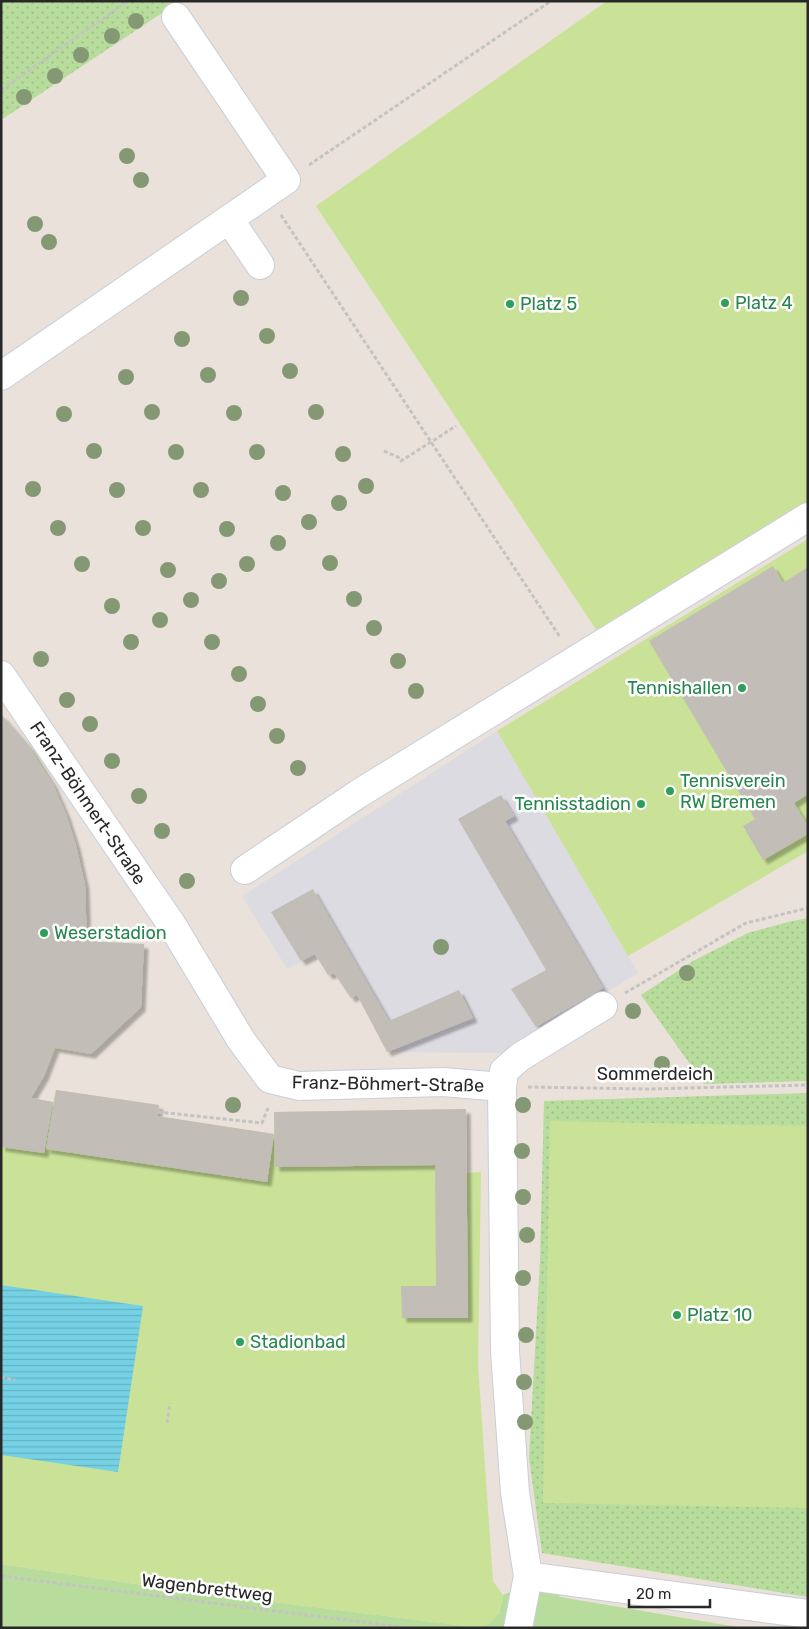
<svg xmlns="http://www.w3.org/2000/svg" width="809" height="1629" font-family="Rubik,sans-serif">
<defs>
<pattern id="grass-dots" width="8" height="8" patternUnits="userSpaceOnUse" patternTransform="scale(1.25)"><rect width="8" height="8" fill="#b7dc9b"/><path d="M2 2h.1M6 6h.1" fill="none" stroke="#9dbd86" stroke-width="1.8" stroke-linecap="round"/></pattern>
<pattern id="water-rules" width="6" height="5" patternUnits="userSpaceOnUse" patternTransform="scale(1.25)"><rect width="6" height="5" fill="#75d1e4"/><path d="M0 2.5h6" fill="none" stroke="#65b3c4"/></pattern>
<filter id="shadow"><feDropShadow dx="4.5" dy="4.5" stdDeviation="1" flood-color="#0004"/></filter>
</defs>
<rect width="100%" height="100%" fill="#e9e1da"/>
<path fill="#dcdbe2" d="M497,731L638,973L506,1053L387,1052L358,996L351,998L334,973L328,975L316,954L287,969L242,896Z"/>
<g fill="url(#grass-dots)">
<path d="M1,1H180L1,120Z"/>
<path d="M808,918V1081L704,1084L641,995L693,961L748,933L788,922Z"/>
<path d="M808,1093V1597L542,1553L529,1458L540,1261L544,1101Z"/>
</g>
<path fill="#b7dc9b" d="M1,1564L169,1589L474,1627L499,1614L503,1595L522,1587L557,1589L560,1597L743,1628H1Z"/>
<g fill="#cae297">
<path d="M607,1H808V506L599,634L316,206Z"/>
<path d="M808,539V851L628,956L497,731Z"/>
<path d="M1,714C10,724 20,735 29,746C59,785 76,835 84,883C87,902 86,922 87,941L144,944L141,1007L91,1054L55,1049L44,1076L31,1098L53,1102L56,1090L159,1105L157,1116L274,1134V1112L466,1109V1173L481,1172L478,1365L493,1581L503,1595L499,1613L488,1625L474,1627L169,1589L1,1564Z"/>
<path d="M550,1121L808,1126V1508L543,1503Z"/>
</g>
<path fill="url(#water-rules)" d="M1,1285L143,1306L118,1472L1,1455Z"/>
<g fill="#c2bdb6" filter="url(#shadow)">
<path d="M773,566L783,583L808,567V794L794,803L808,826V834L763,860L743,826L755,819L649,641Z"/>
<path d="M1,714L29,746L53,784L66,814L76,845L85,885L87,941L144,944L141,1007L91,1054L55,1048L44,1076L31,1098L53,1102L44,1153L1,1147Z"/>
<path d="M501,795L514,816L505,821L603,988L536,1027L511,989L546,970L458,819Z"/>
<path d="M313,889L389,1021L459,990L473,1018L387,1052L357,995L351,998L334,973L328,975L315,954L301,961L271,912Z"/>
<path d="M56,1090L159,1105L157,1116L274,1134L267,1182L46,1149Z"/>
<path d="M466,1109L468,1318H402L401,1286H436L435,1165L275,1167L274,1112Z"/>
</g>
<g fill="none" stroke-linecap="round" stroke-linejoin="round">
<g stroke="#c9ced9" stroke-width="30">
<g id="minor">
<path d="M229,219L260,265"/>
<path d="M1,376L286,180L176,17"/>
<path d="M1,675L172,925L241,1040L270,1079L299,1086L443,1082L502,1087L505,1351L515,1493L528,1576L518,1628"/>
<path d="M245,870L358,794L808,517"/>
<path d="M502,1087L504,1071L520,1057L603,1006"/>
<path d="M528,1576L808,1614"/>
</g>
</g>
<g stroke="#c3c3c3" stroke-width="3" stroke-dasharray="4 2.5" stroke-linecap="butt">
<path d="M1,90L128,1"/>
<path d="M309,165L551,1"/>
<path d="M281,215L560,637"/>
<path d="M384,451L398,457L401,461L456,426"/>
<path d="M625,993L746,923L808,908"/>
<path d="M528,1087L647,1089L808,1085"/>
<path d="M158,1112L262,1123L268,1108"/>
<path d="M1,1377L15,1380"/>
<path d="M167,1423L170,1403"/>
<path d="M1,1576L409,1628"/>
</g>
<use href="#minor" stroke="#fff" stroke-width="28"/>
</g>
<g fill="#849973">
<circle cx="136" cy="21" r="8"/>
<circle cx="112" cy="36" r="8"/>
<circle cx="81" cy="55" r="8"/>
<circle cx="55" cy="76" r="8"/>
<circle cx="24" cy="97" r="8"/>
<circle cx="127" cy="156" r="8"/>
<circle cx="141" cy="180" r="8"/>
<circle cx="35" cy="224" r="8"/>
<circle cx="49" cy="242" r="8"/>
<circle cx="241" cy="298" r="8"/>
<circle cx="267" cy="336" r="8"/>
<circle cx="182" cy="339" r="8"/>
<circle cx="290" cy="371" r="8"/>
<circle cx="208" cy="375" r="8"/>
<circle cx="126" cy="377" r="8"/>
<circle cx="152" cy="412" r="8"/>
<circle cx="316" cy="412" r="8"/>
<circle cx="234" cy="413" r="8"/>
<circle cx="64" cy="414" r="8"/>
<circle cx="94" cy="451" r="8"/>
<circle cx="176" cy="452" r="8"/>
<circle cx="257" cy="452" r="8"/>
<circle cx="343" cy="454" r="8"/>
<circle cx="366" cy="486" r="8"/>
<circle cx="33" cy="489" r="8"/>
<circle cx="117" cy="490" r="8"/>
<circle cx="201" cy="490" r="8"/>
<circle cx="283" cy="493" r="8"/>
<circle cx="339" cy="503" r="8"/>
<circle cx="309" cy="522" r="8"/>
<circle cx="58" cy="528" r="8"/>
<circle cx="143" cy="528" r="8"/>
<circle cx="227" cy="529" r="8"/>
<circle cx="278" cy="543" r="8"/>
<circle cx="330" cy="563" r="8"/>
<circle cx="82" cy="564" r="8"/>
<circle cx="247" cy="564" r="8"/>
<circle cx="168" cy="570" r="8"/>
<circle cx="219" cy="581" r="8"/>
<circle cx="354" cy="599" r="8"/>
<circle cx="191" cy="600" r="8"/>
<circle cx="112" cy="606" r="8"/>
<circle cx="160" cy="620" r="8"/>
<circle cx="374" cy="628" r="8"/>
<circle cx="131" cy="642" r="8"/>
<circle cx="212" cy="642" r="8"/>
<circle cx="41" cy="659" r="8"/>
<circle cx="398" cy="661" r="8"/>
<circle cx="239" cy="674" r="8"/>
<circle cx="416" cy="691" r="8"/>
<circle cx="67" cy="700" r="8"/>
<circle cx="258" cy="704" r="8"/>
<circle cx="90" cy="724" r="8"/>
<circle cx="277" cy="736" r="8"/>
<circle cx="112" cy="761" r="8"/>
<circle cx="298" cy="768" r="8"/>
<circle cx="139" cy="796" r="8"/>
<circle cx="162" cy="831" r="8"/>
<circle cx="187" cy="881" r="8"/>
<circle cx="441" cy="947" r="8"/>
<circle cx="687" cy="973" r="8"/>
<circle cx="633" cy="1011" r="8"/>
<circle cx="662" cy="1064" r="8"/>
<circle cx="233" cy="1105" r="8"/>
<circle cx="523" cy="1105" r="8"/>
<circle cx="522" cy="1151" r="8"/>
<circle cx="523" cy="1197" r="8"/>
<circle cx="527" cy="1235" r="8"/>
<circle cx="523" cy="1278" r="8"/>
<circle cx="526" cy="1335" r="8"/>
<circle cx="524" cy="1382" r="8"/>
<circle cx="525" cy="1422" r="8"/>
</g>
<g fill="#2e9e5b" stroke="#fff" stroke-width="2">
<circle cx="725" cy="303" r="5"/>
<circle cx="510" cy="304" r="5"/>
<circle cx="742" cy="688" r="5"/>
<circle cx="670" cy="791" r="5"/>
<circle cx="641" cy="804" r="5"/>
<circle cx="44" cy="933" r="5"/>
<circle cx="677" cy="1315" r="5"/>
<circle cx="240" cy="1342" r="5"/>
</g>
<g text-anchor="middle" dominant-baseline="central" stroke-width="5" stroke-linejoin="round" paint-order="stroke">
<g font-size="18" fill="#27864d" stroke="#fff" text-anchor="start">
<text x="735" y="303">Platz 4</text>
<text x="520" y="304">Platz 5</text>
<text x="732" y="688" text-anchor="end">Tennishallen</text>
<text x="680" y="781">Tennisverein<tspan x="680" dy="21">RW Bremen</tspan></text>
<text x="631" y="804" text-anchor="end">Tennisstadion</text>
<text x="54" y="933">Weserstadion</text>
<text x="687" y="1315">Platz 10</text>
<text x="250" y="1342">Stadionbad</text>
</g>
<g font-size="18" fill="#282828" stroke="#fff">
<text transform="translate(88 803) rotate(56)">Franz-Böhmert-Straße</text>
<text x="655" y="1074">Sommerdeich</text>
<text transform="translate(388 1084) rotate(1)">Franz-Böhmert-Straße</text>
<text transform="translate(207 1588) rotate(7)">Wagenbrettweg</text>
</g>
</g>
<rect width="809" height="1629" fill="none" stroke="#282828" stroke-width="5"/>
<path d="M629 1599v8h81v-8" fill="none" stroke="#282828" stroke-width="2.5"/>
<text x="636" y="1599" font-size="15" fill="#282828" stroke="#ffffff" stroke-width="4" paint-order="stroke">20 m</text>
</svg>
